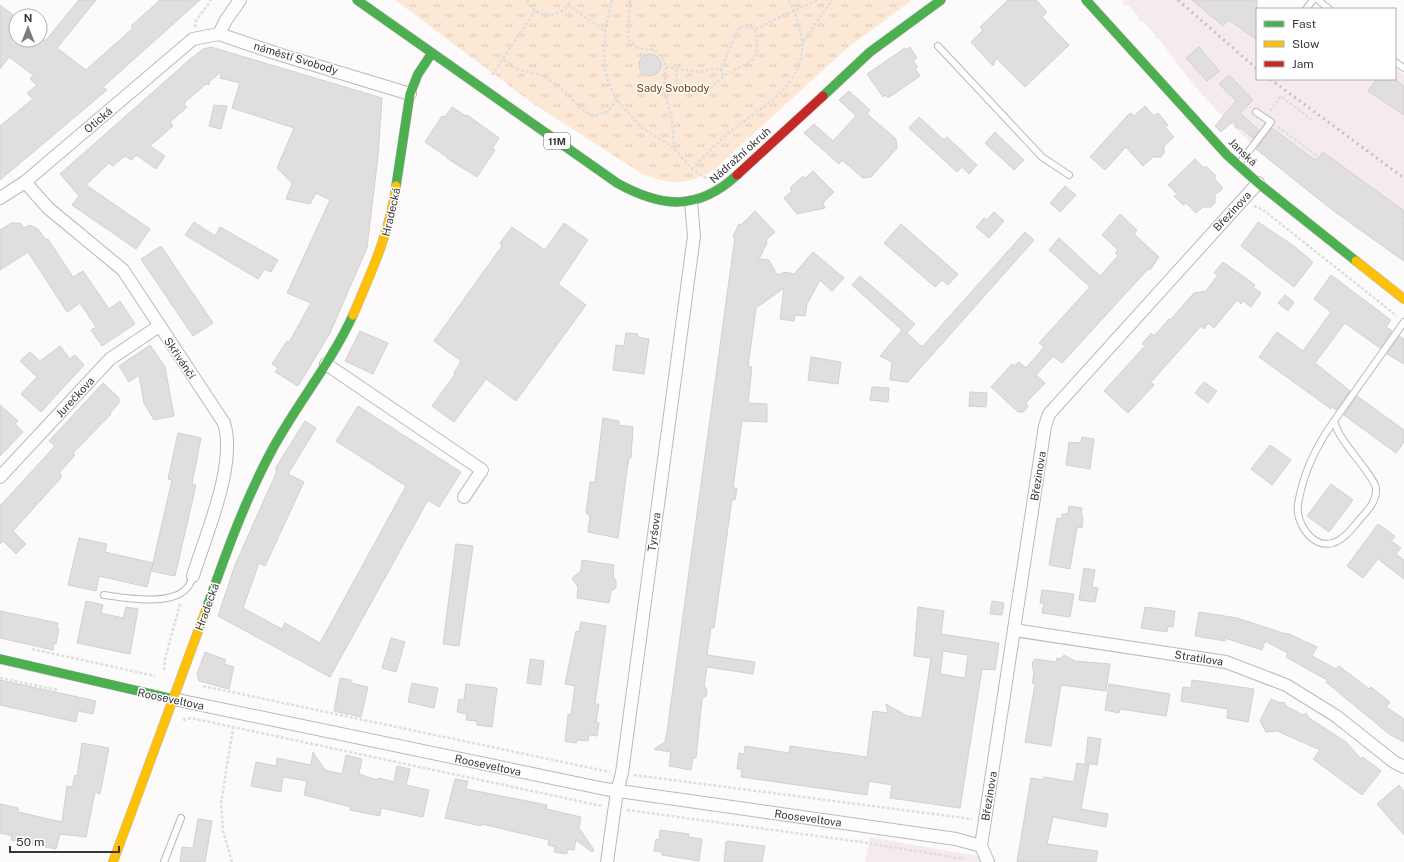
<svg xmlns="http://www.w3.org/2000/svg" width="1404" height="862" font-family="'Public Sans',sans-serif">
<defs>
<pattern id="park-tufts" width="24" height="20" patternUnits="userSpaceOnUse"><rect width="24" height="20" fill="#fde8d6"/><path d="M3 7l-1-3M5 7V3M7 7l1-3M15 17l-1-3M17 17v-4M19 17l1-3" fill="none" stroke="#d9c8b8"/></pattern>
</defs>
<rect width="100%" height="100%" fill="#fdfafb"/>
<g fill="#f5ebed">
<path d="M1123,0H1192L1223,26L1229,20L1257,40V79H1395V68L1404,75V262L1331,209L1256,148L1219,113L1192,83L1159,39H1156V36L1143,21H1139V17L1128,5H1123Z"/>
<path d="M870,837L977,856L983,862H865Z"/>
</g>
<path fill="url(#park-tufts)" d="M395,0H912L845,50L716,168C690,186 669,186 641,173L535,105Z"/>
<g fill="#e0dede" stroke="#d2d0d0" fill-rule="evenodd">
<path d="M79,0H96L57,48L86,70L133,28L131,26L160,0H200L103,87L107,90L0,180V126L33,99L27,93L37,85L30,79L33,75L9,57L0,69V5L16,17V40H46Z"/>
<path d="M1008,0H1036L1047,12L1042,17L1069,45L1025,87L996,58L993,66L971,42L983,30L980,27Z"/>
<path d="M1192,0H1257V40L1229,20L1223,26Z"/>
<path d="M211,47L382,98L378,156L367,248L330,333L298,386L275,372L278,368L272,364L287,341L289,342L311,303L287,293L330,200L316,193L310,204L286,199L292,183L277,168L294,128L232,108L240,83L220,78L222,71L209,82V85L206,84L186,101L184,104L187,107L170,122L173,126L150,146L165,156L156,169L136,155L132,160L125,156L113,166L109,163L86,185L150,229L136,249L72,205L79,196L60,174L188,61L203,49Z"/>
<path d="M910,47L917,58L913,61L918,67L915,69L920,76L888,98L885,95L883,97L867,74L905,48L906,50Z"/>
<path d="M1199,47L1219,71L1207,81L1186,58Z"/>
<circle cx="650" cy="65" r="11"/>
<path d="M1229,75L1253,100L1240,113L1259,130L1253,138L1241,128H1236L1235,123L1233,121L1221,132L1215,126L1236,101L1219,84Z"/>
<path d="M1377,79H1395L1404,86V115L1368,91Z"/>
<path d="M849,91L870,110L867,114L896,139L897,148L871,177L863,178L842,160L839,164L804,133L814,124L833,141L856,116L839,100Z"/>
<path d="M214,105L227,106L221,129L209,126Z"/>
<path d="M1145,106L1154,116L1157,113L1159,114L1168,125L1165,127L1174,137L1164,146V153L1161,157H1153L1143,166L1126,147L1105,170L1090,157L1128,115L1131,113L1134,116Z"/>
<path d="M452,107L466,116L467,115L499,138L492,149L495,150L477,177L448,159L447,157L425,142L442,116L445,117Z"/>
<path d="M919,117L944,140L947,137L977,165L969,174L962,167L957,172L909,128Z"/>
<path d="M1272,128L1315,160H1317L1323,152L1404,211V261L1331,209L1256,149Z"/>
<path d="M995,132L1024,160L1014,170L985,143Z"/>
<path d="M1195,159L1204,168L1206,166L1216,176L1214,178L1223,188L1215,195V203L1211,207H1203L1196,213L1186,203L1183,205L1174,196L1177,194L1168,185Z"/>
<path d="M813,171L834,192L823,203L825,208L797,214L784,198L792,191L790,188L803,176L805,178Z"/>
<path d="M1065,186L1076,195L1060,212L1050,203Z"/>
<path d="M755,211L775,232L766,240L767,243L759,259L769,260L777,275L786,272L794,274L813,252L844,278L832,291L820,280L807,304L805,316L795,315L794,321L780,319L784,288L756,308L748,366L752,367L748,403L767,404V422L742,421L733,488H737L735,500L732,499L714,628H711L707,655L755,662L753,674L707,667L704,686L707,690L706,696L702,699L696,758H693L691,770L669,766L671,752L654,749L665,742L667,732L735,237L733,236L739,224L741,225Z"/>
<path d="M994,212L1004,221L989,238L976,227L984,218L987,220Z"/>
<path d="M1120,214L1137,230L1134,234L1159,257L1150,270L1148,269L1062,363L1053,356L1036,375L1045,383L1026,403L1028,407L1023,412H1018L991,387L1012,364L1014,366L1019,362L1026,368L1044,347L1039,343L1090,287L1049,250L1059,238L1100,276L1118,256L1115,253L1118,250L1102,235Z"/>
<path d="M194,222L215,236L220,227L278,260L271,272L265,269L258,279L185,235Z"/>
<path d="M1258,222L1294,246L1313,262L1294,287L1241,246Z"/>
<path d="M11,223H20L24,228L30,225L38,229L46,240L48,239L73,277L83,271L109,309L120,301L135,324L102,346L91,330L96,327L80,303L67,312L28,252L0,270V230Z"/>
<path d="M564,223L588,240L558,284L586,305L516,401L486,379L454,422L432,406L455,374L454,373L461,361L434,341L502,246L500,243L512,227L545,250Z"/>
<path d="M901,224L958,274L948,285L942,280L935,287L884,243Z"/>
<path d="M1025,232L1034,240L908,382L890,380L892,362L880,356L902,330L852,285L860,276L915,324L907,333L922,347Z"/>
<path d="M161,246L213,323L193,336L141,259Z"/>
<path d="M1223,262L1255,285L1253,287L1261,293L1251,307L1243,301L1241,304L1237,300L1214,328L1208,323L1204,329L1201,326L1151,382L1154,385L1128,413L1104,391L1145,346L1142,344L1151,333L1154,336L1169,319L1170,320L1194,293L1206,291L1218,275L1214,273Z"/>
<path d="M1331,275L1391,320L1386,327L1392,331L1380,348L1345,323L1315,363L1350,391L1336,410L1332,407L1331,409L1259,357L1277,332L1303,351L1331,312L1314,299Z"/>
<path d="M1285,295L1294,302L1288,311L1278,303Z"/>
<path d="M360,331L388,343L373,374L345,361Z"/>
<path d="M626,333L638,334L637,337L649,339L644,374L613,370L616,345L624,346Z"/>
<path d="M1399,336L1404,339V364L1387,354Z"/>
<path d="M150,345L165,367L174,416L154,420L144,403L139,375L129,382L119,366Z"/>
<path d="M60,346L70,359L75,355L84,365L41,412L21,394L37,377L20,361L30,352L40,361Z"/>
<path d="M811,357L841,362L838,384L808,380Z"/>
<path d="M1204,382L1217,391L1208,403L1195,393Z"/>
<path d="M103,383L119,398V403L110,413L111,414L73,453L75,455L59,473L62,475L59,480L13,531L26,544L16,554L3,541L0,544V506L55,446L49,441Z"/>
<path d="M872,387L889,388L888,402L870,400Z"/>
<path d="M970,392L987,393L986,407L969,406Z"/>
<path d="M1357,396L1404,430V442L1396,453L1344,415Z"/>
<path d="M0,405L18,421L15,424L23,432L0,456Z"/>
<path d="M358,406L461,472L439,507L428,500L330,677L218,616L235,565L277,471L275,469L305,421L316,428L288,474L304,482L265,566L259,563L243,608L282,629L285,623L320,643L406,486L336,441Z"/>
<path d="M603,418L619,421V425L633,427L631,458H629L627,470L618,538L588,532L590,516L586,513L590,482H595Z"/>
<path d="M178,433L201,438L192,484L196,485L175,576L151,571L172,480L168,479Z"/>
<path d="M1082,437L1094,439L1090,469L1066,465L1069,442L1081,443Z"/>
<path d="M1270,445L1291,460L1272,485L1251,469Z"/>
<path d="M1331,484L1353,500L1329,532L1307,516Z"/>
<path d="M1069,506L1082,508L1081,515L1083,516L1082,528L1077,527L1070,569L1049,565L1057,518L1062,519V514H1068Z"/>
<path d="M1378,524L1395,536L1391,541L1401,548L1396,554L1404,560V579L1378,559L1363,578L1347,566Z"/>
<path d="M79,538L107,544L105,552L153,563L147,587L99,576L96,591L68,585Z"/>
<path d="M456,544L473,546L459,646L443,644Z"/>
<path d="M582,560L614,565L613,576L616,581V588L611,591L609,603L577,598L578,587L572,578L581,571Z"/>
<path d="M1084,568L1095,570L1092,587L1098,588L1095,602L1079,600Z"/>
<path d="M1042,590L1074,594L1070,617L1042,613L1044,603H1040Z"/>
<path d="M86,601L103,605L101,613L123,618L126,607L138,609L130,654L77,643Z"/>
<path d="M992,601L1004,603L1002,615L990,614Z"/>
<path d="M918,607L944,611L941,634L999,643L995,670L982,669L960,808L890,798L892,785L869,781L867,795L741,777L742,769H737L739,753L744,754L745,746L789,753L790,746L867,757L873,711L888,713L886,704L907,716L922,718L931,658L914,656ZM943,651L968,655L965,678L940,674Z"/>
<path d="M1145,607L1175,611L1173,627L1168,626L1167,632L1141,628Z"/>
<path d="M0,611L58,623L57,629H59L56,644L54,643L53,650L0,638Z"/>
<path d="M1199,612L1237,618L1286,634L1287,633L1317,647L1312,656L1336,669L1339,666L1369,689L1371,687L1390,702L1386,707L1404,719V742L1389,734L1326,682L1327,680L1286,657L1288,653L1265,641L1262,650L1225,638V641L1195,636Z"/>
<path d="M581,622L606,626L595,704H599L596,722L599,723L597,736L589,735L588,741L577,740L576,743L565,741L568,716V714L571,715L575,686L565,684L576,631L579,632Z"/>
<path d="M391,638L405,642L396,672L382,668Z"/>
<path d="M205,652L226,660L224,664L234,667L229,689L199,681L197,674Z"/>
<path d="M1064,655L1075,661L1110,664L1106,691L1061,685L1051,746L1025,742L1035,684L1032,683L1034,674L1032,663L1035,659L1056,662L1057,658L1061,659Z"/>
<path d="M530,659L544,661L541,685L527,683Z"/>
<path d="M340,678L351,680V683L368,687L361,717L334,711Z"/>
<path d="M0,680L96,701L93,714L78,711L76,722L0,705Z"/>
<path d="M1192,680L1254,689L1248,722L1227,718L1228,709L1181,701L1183,687L1191,688Z"/>
<path d="M412,683L438,688L434,708L408,702Z"/>
<path d="M466,684L497,688L492,727L477,725V721L466,720L467,714L457,712L459,699L464,700Z"/>
<path d="M1109,684L1170,694L1166,716L1120,709L1119,713L1105,710Z"/>
<path d="M1271,699L1280,703L1284,702L1286,706L1303,715L1306,713L1309,718L1346,742L1361,759L1363,757L1381,771L1362,795L1313,759L1320,750L1277,731L1266,732L1260,721Z"/>
<path d="M1088,737L1101,739L1097,765L1085,763Z"/>
<path d="M82,743L109,748L100,794L95,792L86,837L60,834L56,849L11,840L12,836L0,833V804L18,808V812L62,822L67,786L72,787L75,775L77,776Z"/>
<path d="M313,752L325,770L342,774L346,755L362,759L359,774L377,780L379,778L394,782L397,766L410,769L406,785L429,790L423,817L381,808L380,816L350,810L351,807L304,795L307,781L283,777L281,792L251,786L256,762L276,766L277,758L311,765Z"/>
<path d="M1077,763L1089,765L1081,809L1108,814L1106,827L1053,817L1047,844L1098,851L1096,862H1017L1031,778L1043,780L1044,777L1074,782Z"/>
<path d="M455,779L468,781L466,789L547,805L546,809L581,817L579,828L594,850L592,852L576,840L574,850L567,849V854L554,852L555,847L548,845L549,840L482,824L481,826L445,818Z"/>
<path d="M1399,785L1404,791V835L1377,804Z"/>
<path d="M198,819L212,821L205,862H180L182,847L193,848Z"/>
<path d="M660,830L689,834L688,837L702,839L699,861L662,855V852L654,851L656,839L659,840Z"/>
<path d="M728,841L765,846L762,862H724L726,842Z"/>
</g>
<g fill="none" stroke-linecap="round" stroke-linejoin="round">
<g stroke="#bbb9b9" stroke-width="8">
<g id="lane">
<path d="M1318,0L1329,9"/>
<path d="M1306,9L1313,0"/>
<path d="M938,46L1042,157L1069,175"/>
<path d="M1395,62L1404,68"/>
<path d="M1239,164L1271,122L1256,112"/>
<path d="M1334,421C1336,427 1338,433 1342,438C1348,449 1374,477 1376,488C1377,501 1368,510 1360,519C1352,528 1345,539 1333,543C1312,549 1295,522 1298,504C1303,474 1316,446 1334,421L1404,322"/>
<path d="M104,595C125,598 170,606 186,589C190,586 191,580 193,576"/>
<path d="M164,862L181,818"/>
</g>
</g>
<g stroke="#bbb9b9" stroke-width="14">
<g id="street">
<path d="M219,34L275,53L410,94"/>
<path d="M219,34L226,20L240,0"/>
<path d="M25,182L48,208L123,270L224,423C237,464 206,534 193,576"/>
<path d="M0,198L25,182L193,39L219,34"/>
<path d="M326,364L482,470L464,497"/>
<path d="M0,477L110,359L159,326"/>
<path d="M1014,630L1226,662L1286,685L1336,716L1394,762L1404,767"/>
<path d="M173,699L605,789L956,839L981,846"/>
<path d="M981,846L1045,426L1049,414L1258,183"/>
<path d="M981,846L988,862"/>
<path d="M607,862L617,791L622,773L694,236L691,202"/>
</g>
</g>
<g stroke="#bbb9b9" stroke-width="10">
<g id="fast">
<path d="M357,0L617,183C662,208 698,211 737,175"/>
<path d="M1086,0L1227,155L1258,183L1356,261"/>
<path d="M823,96L870,52L941,0"/>
<path d="M396,186L410,94L418,74L432,53"/>
<path d="M207,607C226,553 245,500 272,450C297,404 331,363 353,315"/>
<path d="M0,659L173,699"/>
</g>
</g>
<g stroke="#bbb9b9" stroke-width="10">
<g id="slow">
<path d="M1356,261L1404,299"/>
<path d="M353,315C371,273 390,232 396,186"/>
<path d="M113,862L207,607"/>
</g>
</g>
<g stroke="#bbb9b9" stroke-width="10">
<path id="jam" d="M737,175L823,96"/>
</g>
<g stroke="#dedede" stroke-width="2.5" stroke-dasharray="3 2" stroke-linecap="butt">
<path d="M527,0C536,20 562,20 570,0"/>
<path d="M612,0L605,31L604,68L610,86L617,100L641,127L674,148L692,169L706,178"/>
<path d="M630,0L628,39L638,48L654,50L662,57L666,67L664,90L672,118L674,148"/>
<path d="M568,5L605,31"/>
<path d="M195,27L196,21L211,0"/>
<path d="M803,42L832,0"/>
<path d="M504,60L517,69L544,76L564,91L582,110L593,116L607,112L617,100"/>
<path d="M666,67L698,72L721,68"/>
<path d="M676,69L677,81L685,88L700,94C709,90 715,83 723,77C747,59 763,67 755,29"/>
<path d="M492,75L535,11"/>
<path d="M723,76L721,68L740,26L755,29L817,0"/>
<path d="M1270,111L1281,96L1313,121"/>
<path d="M1278,127L1404,220"/>
<path d="M692,169C705,156 717,142 731,131C764,105 813,81 800,31C797,19 795,10 788,0"/>
<path d="M1254,206L1262,209L1397,316"/>
<path d="M32,649L155,676"/>
<path d="M164,670L165,659L180,604"/>
<path d="M0,678L58,690"/>
<path d="M203,686L610,772"/>
<path d="M183,720L191,718L602,806"/>
<path d="M634,775L972,819"/>
<path d="M627,810L861,842L964,859"/>
<path d="M232,862L223,831L221,804L233,728"/>
</g>
<use href="#lane" stroke="#fffefe" stroke-width="6"/>
<use href="#street" stroke="#fffefe" stroke-width="12"/>
<use href="#fast" stroke="#4caf50" stroke-width="9"/>
<use href="#slow" stroke="#ffc107" stroke-width="9"/>
<use href="#jam" stroke="#c62828" stroke-width="9"/>
<g stroke="#c2c2c2" stroke-width="3" stroke-dasharray="2 4" stroke-linecap="butt">
<path d="M1178,0L1257,69"/>
<path d="M1270,79L1404,178"/>
</g>
</g>
<g text-anchor="middle" dominant-baseline="central" stroke-width="3" stroke-linejoin="round" paint-order="stroke">
<rect fill="#fff" stroke="#737272" stroke-width="1" x="544" y="133" width="26" height="16" rx="3"/>
<g font-size="10" font-weight="bold" fill="#373535">
<text x="557" y="141">11M</text>
</g>
<g font-size="11" fill="#373535" stroke="#fff">
<text transform="translate(296 58) rotate(17)">náměstí Svobody</text>
<text transform="translate(98 120) rotate(-40)">Otická</text>
<text transform="translate(1243 152) rotate(44)">Janská</text>
<text transform="translate(740 155) rotate(-42)">Nádražní okruh</text>
<text transform="translate(1232 211) rotate(-47)">Březinova</text>
<text transform="translate(391 212) rotate(-77)">Hradecká</text>
<text transform="translate(180 358) rotate(56)">Skřivánčí</text>
<text transform="translate(75 397) rotate(-47)">Jurečkova</text>
<text transform="translate(1038 476) rotate(-81)">Březinova</text>
<text transform="translate(654 532) rotate(-82)">Tyršova</text>
<text transform="translate(207 607) rotate(-70)">Hradecká</text>
<text transform="translate(1199 658) rotate(9)">Stratilova</text>
<text transform="translate(171 699) rotate(12)">Rooseveltova</text>
<text transform="translate(488 765) rotate(12)">Rooseveltova</text>
<text transform="translate(989 796) rotate(-81)">Březinova</text>
<text transform="translate(808 818) rotate(8)">Rooseveltova</text>
</g>
<g font-size="11" fill="#6c3f00" stroke="#fff">
<text x="673" y="88">Sady Svobody</text>
</g>
</g>
<rect x="1256" y="8" width="140" height="72" fill="#ffffff" stroke="#afaeae"/>
<rect x="1264" y="21" width="20" height="6" fill="#4caf50" stroke="#afaeae"/>
<text x="1292" y="28" font-size="12" fill="#373535">Fast</text>
<rect x="1264" y="41" width="20" height="6" fill="#ffc107" stroke="#afaeae"/>
<text x="1292" y="48" font-size="12" fill="#373535">Slow</text>
<rect x="1264" y="61" width="20" height="6" fill="#c62828" stroke="#afaeae"/>
<text x="1292" y="68" font-size="12" fill="#373535">Jam</text>
<g transform="translate(28 28)"><circle r="19" fill="#ffffff" stroke="#afaeae"/>
<path d="M0-3L7 15L0 10L-7 15Z" fill="#7c7a7a"/>
<text y="-6" font-size="11" font-weight="bold" text-anchor="middle" fill="#373535">N</text>
</g>
<path d="M10 846v6h109v-6" fill="none" stroke="#373535" stroke-width="2"/>
<text x="16" y="846" font-size="12" fill="#373535" stroke="#ffffff" stroke-width="3" paint-order="stroke">50 m</text>
</svg>
